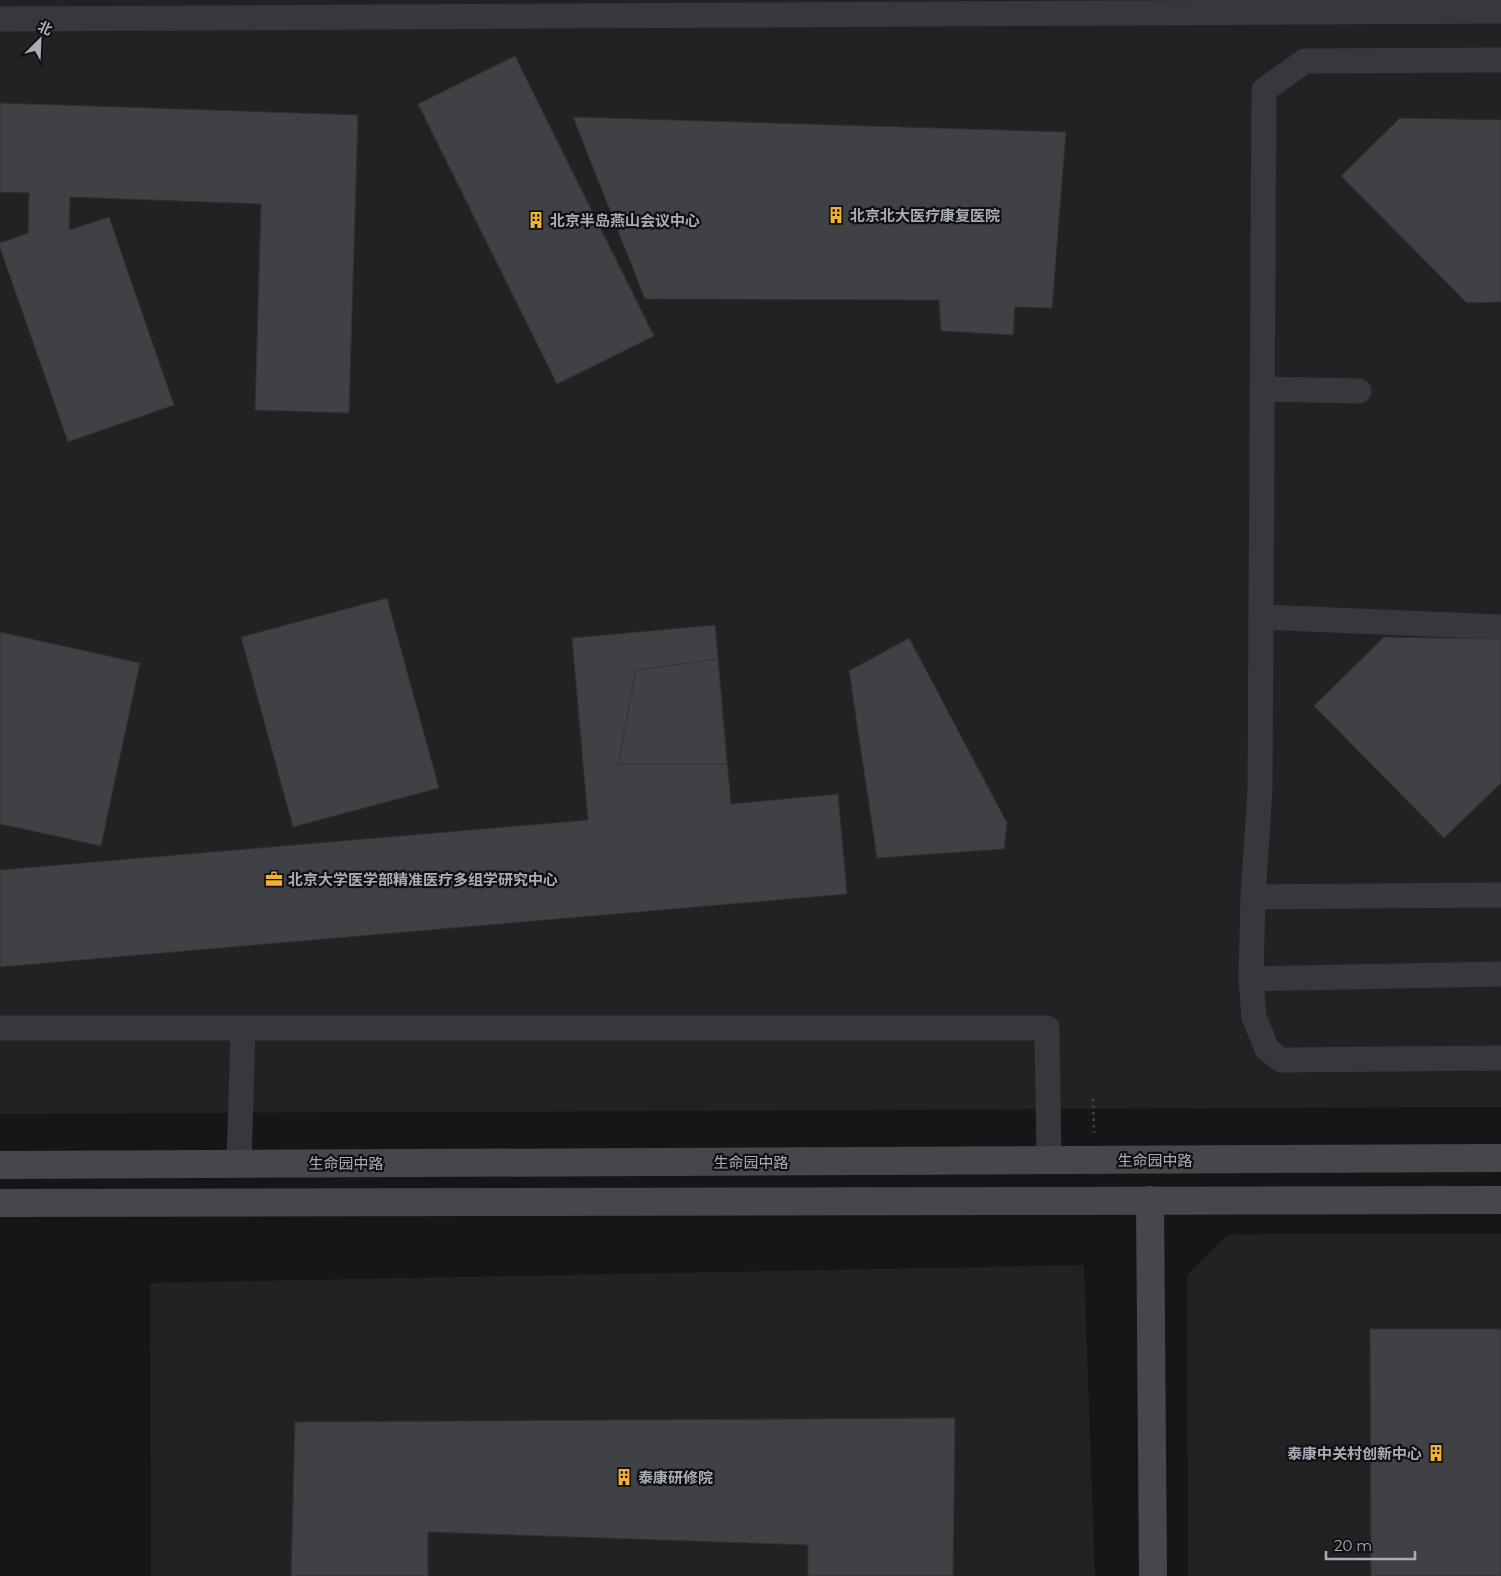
<svg xmlns="http://www.w3.org/2000/svg" width="1501" height="1576" font-family="Montserrat,'Noto Sans SC',sans-serif">
<rect width="100%" height="100%" fill="#161618"/>
<g fill="#222225">
<path d="M0,0H1501V1107L0,1114Z"/>
<path d="M1265,1234H1501V1576H1188L1187,1275L1228,1235Z"/>
<path d="M1084,1265L1095,1576H151L150,1283Z"/>
</g>
<g fill="#404145" stroke="#303034">
<path d="M515,56L654,336L557,384L418,104Z"/>
<path d="M0,103L358,115L349,413L255,410L261,204L70,197L69,230L109,217L174,405L68,442L0,248V243L28,233L29,193L0,192Z"/>
<path d="M573,117L1066,132L1052,308L1015,307L1013,335L941,331L939,300L645,299Z"/>
<path d="M1400,118L1501,120V302L1467,303L1341,176Z"/>
<path d="M387,598L439,788L293,827L241,637Z"/>
<path d="M715,625L731,804L838,794L847,894L0,967V870L588,820L572,638Z"/>
<path d="M0,632L140,663L101,846L0,824Z"/>
<path d="M1384,637L1501,639V783L1444,838L1314,706Z"/>
<path d="M909,638L1007,823L1004,849L877,858L849,671Z"/>
<path d="M718,659L727,764H618L636,670Z"/>
<path d="M1370,1329H1501V1576H1371Z"/>
<path d="M955,1418L953,1576H808V1545L428,1532V1576H291L295,1422Z"/>
</g>
<g fill="none" stroke-linecap="round" stroke-linejoin="round">
<path stroke="#3d3f44" stroke-width="3" stroke-dasharray="2.5 4" stroke-linecap="butt" d="M1093,1099L1094,1133"/>
<g stroke="#37383d" stroke-width="25">
<path d="M0,19L1501,11"/>
<path d="M1501,60L1305,61L1264,90L1260,789L1253,897L1251,979L1254,1017L1267,1049L1281,1060L1501,1058"/>
<path d="M1263,389L1359,391"/>
<path d="M1261,617L1501,627"/>
<path d="M1253,897L1501,895"/>
<path d="M1251,979L1501,974"/>
<path d="M0,1028H243L239,1163"/>
<path d="M243,1028H1047L1049,1161"/>
</g>
<g stroke="#45474d" stroke-width="28">
<path d="M0,1165L1501,1158"/>
<path d="M1150,1200L1153,1576"/>
<path d="M0,1203L1501,1200"/>
</g>
</g>
<defs>
<g id="building-bare" transform="scale(1.35)"><path d="M-4-6H4V6H1V3H-1V6H-4ZM-2.5-4.3h1.7v1.8h-1.7ZM.8-4.3h1.7v1.8H.8ZM-2.5-1h1.7V.8h-1.7ZM.8-1h1.7V.8H.8Z" fill="#f2b134" stroke="#111113" stroke-width="2.5" paint-order="stroke"/></g>
<g id="office-bare" transform="scale(1.35)"><path d="M-6-3h4V-5.5h4V-3h4V5H-6ZM-1-4.5V-3h2v-1.5ZM-6 0V1H6V0Z" fill="#f2b134" stroke="#111113" stroke-width="2.5" paint-order="stroke"/></g>
</defs>
<g fill-rule="evenodd">
<use href="#building-bare" x="836" y="215"/>
<use href="#building-bare" x="536" y="220"/>
<use href="#office-bare" x="274" y="879"/>
<use href="#building-bare" x="1436" y="1453"/>
<use href="#building-bare" x="624" y="1477"/>
</g>
<g text-anchor="middle" dominant-baseline="central" stroke-width="4.5" stroke-linejoin="round" paint-order="stroke">
<g font-size="15" font-weight="bold" fill="#a8adb8" stroke="#111113" text-anchor="start">
<text x="850" y="215">北京北大医疗康复医院</text>
<text x="550" y="220">北京半岛燕山会议中心</text>
<text x="288" y="879">北京大学医学部精准医疗多组学研究中心</text>
<text x="1422" y="1453" text-anchor="end">泰康中关村创新中心</text>
<text x="638" y="1477">泰康研修院</text>
</g>
<g font-size="15" fill="#a8adb8" stroke="#111113">
<text x="1155" y="1160">生命园中路</text>
<text x="751" y="1162">生命园中路</text>
<text x="346" y="1163">生命园中路</text>
</g>
</g>
<g transform="translate(40 40) rotate(24)" stroke="#111113" stroke-width="4" paint-order="stroke">
<path d="M0-4L9 19L0 12L-9 19Z" fill="#a8adb8"/>
<text y="-8" font-size="14" font-weight="bold" text-anchor="middle" fill="#a8adb8">北</text>
</g>
<path d="M1326 1551v8h89v-8" fill="none" stroke="#a8adb8" stroke-width="2.5"/>
<text x="1334" y="1551" font-size="15" fill="#a8adb8" stroke="#111113" stroke-width="4" paint-order="stroke">20 m</text>
</svg>
